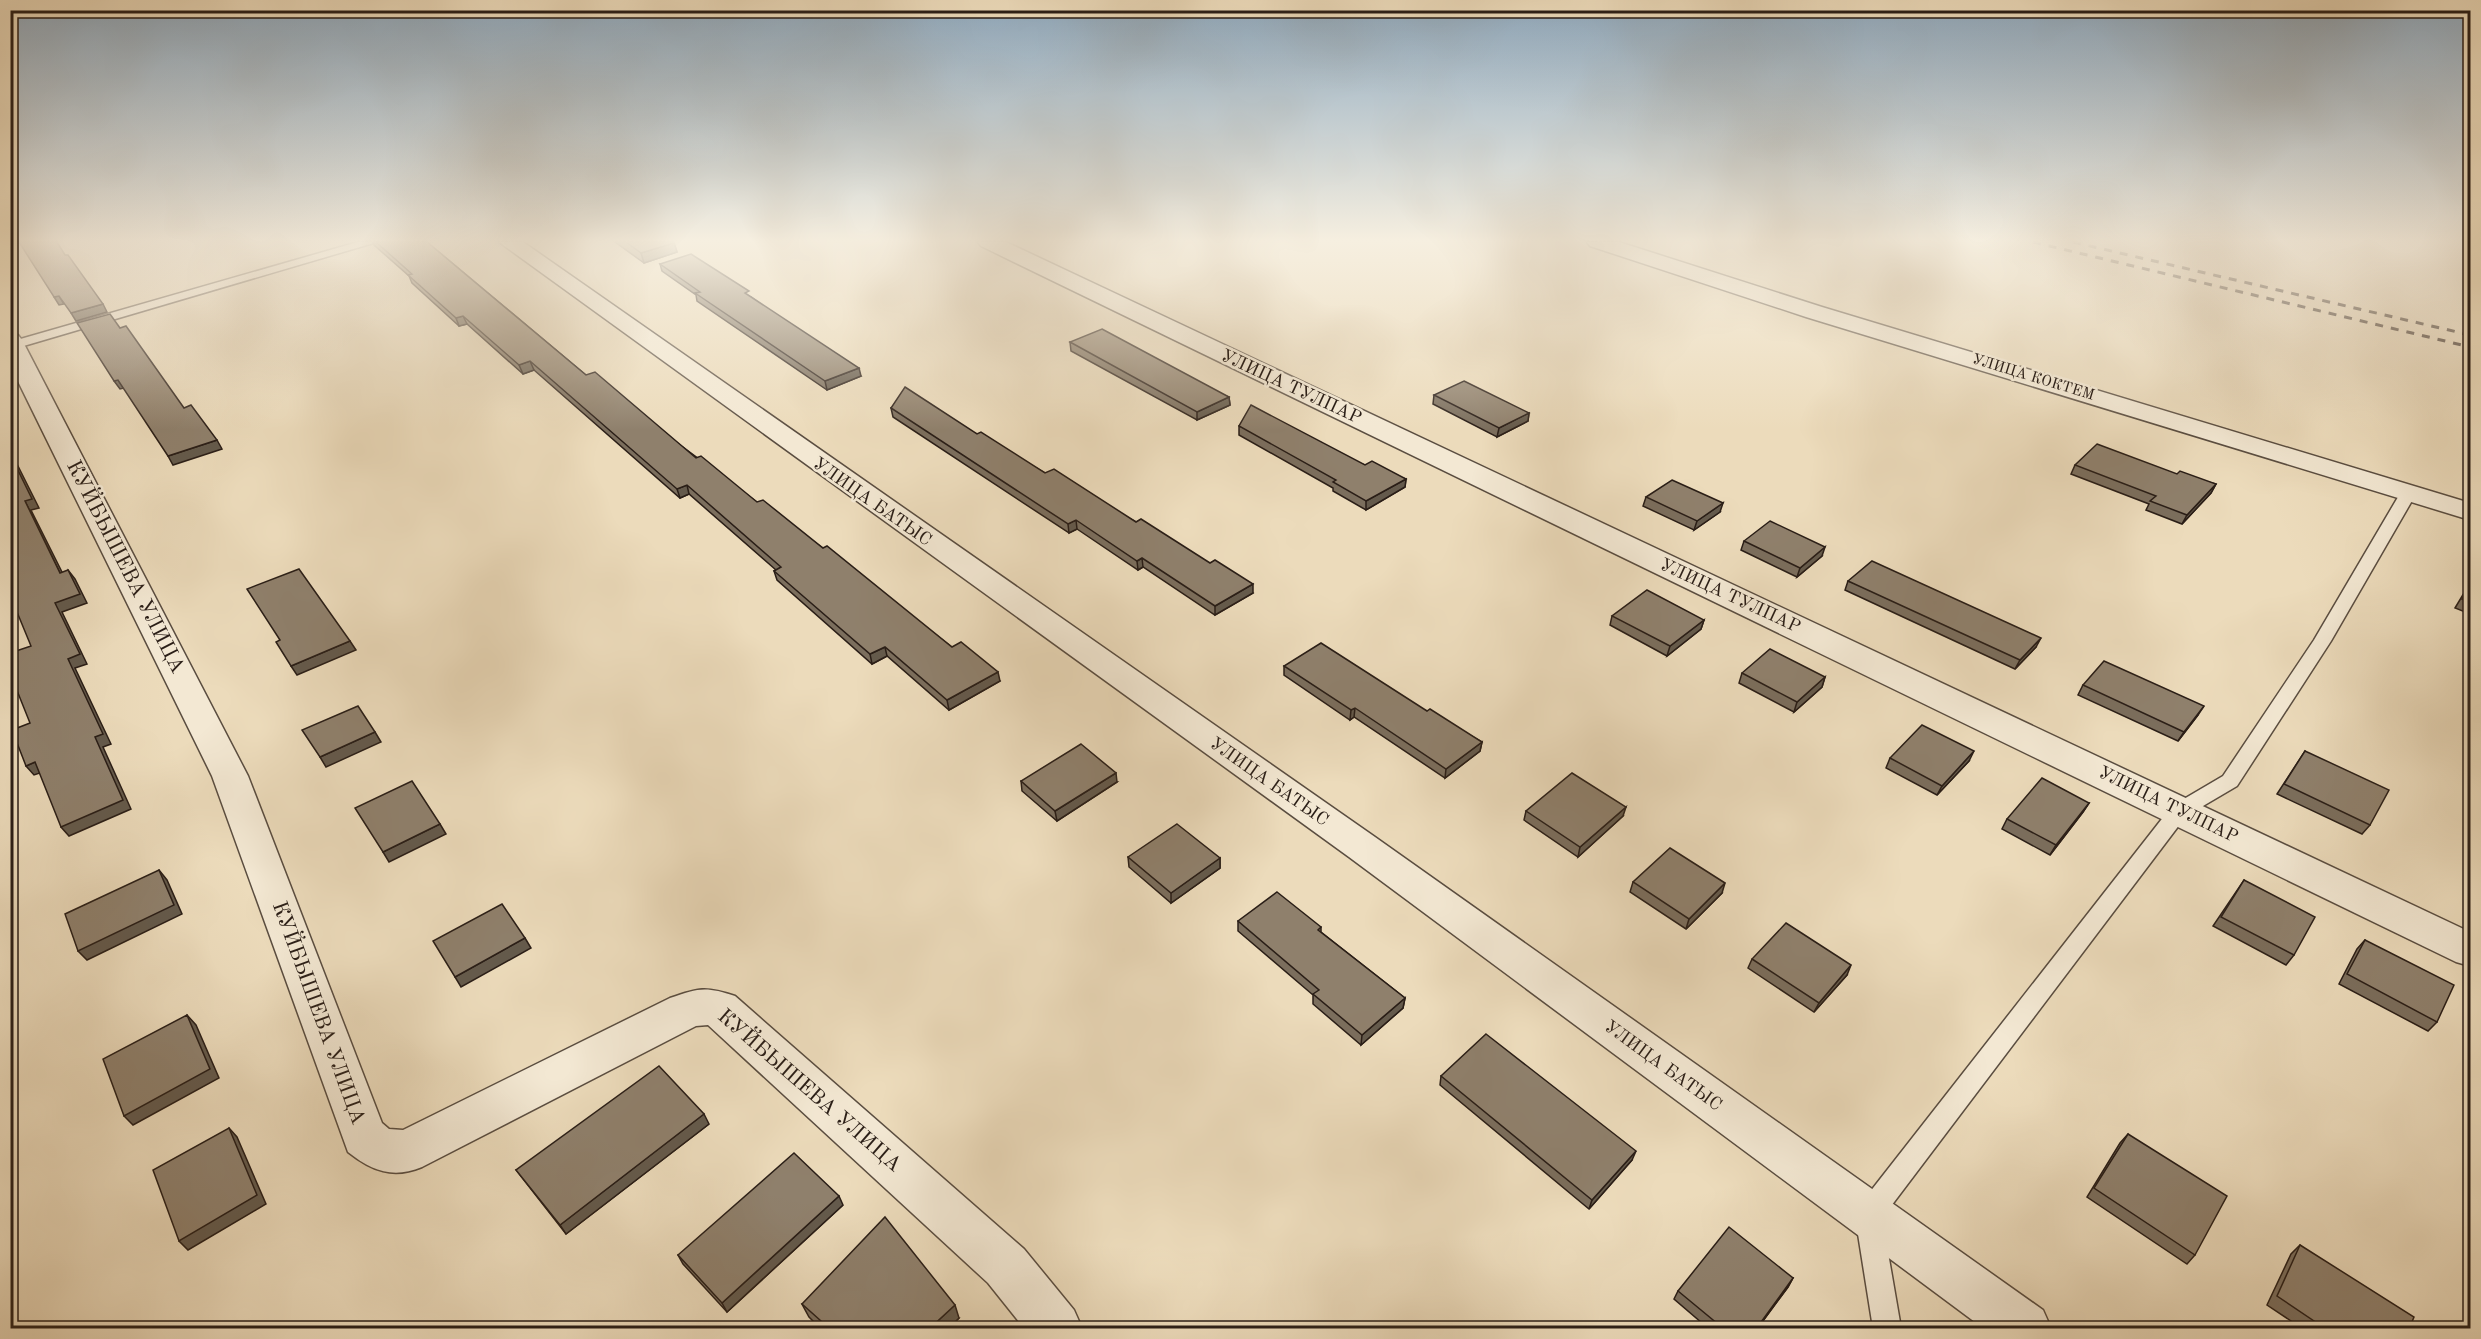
<svg xmlns="http://www.w3.org/2000/svg" width="2481" height="1339" font-family="'Old Standard TT',serif">
<rect width="100%" height="100%" fill="#ecdbbb"/>
<filter id="stains"><feTurbulence type="fractalNoise" baseFrequency=".00333" numOctaves="4"/><feColorMatrix values="0 0 0 0 .2 0 0 0 0 .09 0 0 0 0 .02 0 0 0 .5 -.17"/></filter>
<radialGradient id="worn" r=".72"><stop offset=".6" stop-color="#630" stop-opacity="0"/><stop offset="1" stop-color="#630" stop-opacity=".3"/></radialGradient>
<g fill="none" stroke-linecap="round" stroke-linejoin="round">
<g stroke="#5a4d40" stroke-width="3">
<g id="lane">
<path d="M358,242H377L10,350V342Z"/>
<path d="M2409,487L2417,492L2331,641L2237,786L2186,816L1882,1218L1901,1328H1873L1855,1215L1859,1206L2172,806L2223,776L2314,640L2401,492Z"/>
</g>
</g>
<g stroke="#5a4d40" stroke-width="3">
<g id="street">
<path d="M499,242H523L1375,837L2043,1310L2051,1328H1983L1349,857Z"/>
<path d="M978,242H1006L2470,932V966L2456,962L981,246Z"/>
<path d="M1587,242H1619L1822,307L2470,503V520L1806,317L1590,246Z"/>
<path d="M10,333L18,335L22,340L248,776L382,1123L389,1129L403,1130L670,998C698,988 706,986 735,996L1024,1249L1074,1310L1082,1328H1024L988,1283L708,1025L696,1026L422,1167C393,1179 372,1171 348,1152L212,776L10,365Z"/>
</g>
</g>
<use href="#lane" fill="#f3e8d3" fill-rule="evenodd"/>
<use href="#street" fill="#f3e8d3" fill-rule="evenodd"/>
<g stroke="#2a1e17" stroke-width="3" stroke-dasharray="8 8" stroke-linecap="butt">
<path d="M2033,242L2470,347"/>
<path d="M2073,242L2470,335"/>
</g>
</g>
<g fill="#7b6e5d" stroke="#2a1e17" stroke-width="1.5">
<path d="M373,242H427L586,375L757,502L823,548L952,647L1000,681L949,710L887,656L872,664L777,580L774,571L776,570L689,494L680,498L534,370L523,374L467,324L459,326L412,283L409,276L374,245Z"/>
<path d="M615,242H674L677,252L644,263Z"/>
<path d="M660,264L751,297L861,376L827,390L697,301L696,295L662,271Z"/>
<path d="M1070,342L1229,397L1230,405L1197,420L1071,351Z"/>
<path d="M1434,395L1529,413L1528,421L1497,437L1433,404Z"/>
<path d="M891,408L977,434L1045,473L1136,522L1253,593L1215,615L1143,567L1138,570L1077,529L1069,533L893,417Z"/>
<path d="M1239,426L1365,465L1406,479L1405,487L1366,510L1333,491V488L1239,435Z"/>
<path d="M2075,465L2177,474L2216,484L2211,493L2182,524L2146,510L2149,504L2071,474Z"/>
<path d="M1646,497L1720,512L1694,530L1643,506Z"/>
<path d="M1744,541L1822,556L1797,577L1741,550Z"/>
<path d="M1848,581L2036,647L2015,669L1845,590Z"/>
<path d="M2470,583V614L2455,608Z"/>
<path d="M1612,616L1704,620L1701,629L1667,656L1610,625Z"/>
<path d="M1284,666L1427,711L1482,742L1480,751L1445,778L1354,717L1350,720L1284,675Z"/>
<path d="M1742,673L1825,677L1822,687L1794,712L1739,683Z"/>
<path d="M2083,685L2198,715L2178,741L2078,695Z"/>
<path d="M2305,751L2370,825L2362,834L2277,794Z"/>
<path d="M1890,758L1969,761L1937,795L1886,768Z"/>
<path d="M1021,781L1117,782L1057,821L1022,791Z"/>
<path d="M2089,803L2083,812L2050,855L2002,829L2007,819Z"/>
<path d="M1526,811L1623,816L1578,857L1524,820Z"/>
<path d="M1128,857L1220,858V868L1171,903L1129,867Z"/>
<path d="M2244,880L2294,955L2286,965L2213,926Z"/>
<path d="M1633,882L1722,893L1686,929L1630,892Z"/>
<path d="M1238,921L1321,927V932L1405,998L1403,1008L1361,1045L1313,1004V995L1238,931Z"/>
<path d="M2365,940L2437,1022L2428,1031L2339,984L2357,949Z"/>
<path d="M1752,959L1847,975L1814,1012L1748,968Z"/>
<path d="M1441,1076L1632,1160L1589,1209L1440,1085Z"/>
<path d="M709,1124L566,1234L516,1170Z"/>
<path d="M2128,1134L2195,1255L2187,1264L2087,1197L2120,1143Z"/>
<path d="M843,1205L727,1312L683,1264L678,1255Z"/>
<path d="M2300,1245L2409,1329H2303L2267,1305L2291,1254Z"/>
<path d="M1793,1278L1788,1287L1757,1329H1709L1674,1299L1678,1291Z"/>
<path d="M802,1304L959,1318L948,1329H821L809,1317Z"/>
</g>
<g fill="#645a4c" stroke="#2a1e17" stroke-width="1.5">
<path d="M674,243L677,252L644,263L641,253Z"/>
<path d="M59,296L64,304L59,305L54,297Z"/>
<path d="M103,304L107,312L76,321L71,313Z"/>
<path d="M463,316L467,324L459,326L456,318Z"/>
<path d="M530,361L534,370L523,374L519,365Z"/>
<path d="M859,368L861,376L827,390L825,381Z"/>
<path d="M118,380L124,388L120,389L114,381Z"/>
<path d="M1229,397L1230,405L1197,420V412Z"/>
<path d="M1529,413L1528,421L1497,437L1499,428Z"/>
<path d="M217,440L222,449L173,465L168,456Z"/>
<path d="M10,450L39,508L31,510L67,582L60,573L25,501L10,454Z"/>
<path d="M1406,479L1405,487L1366,510V501Z"/>
<path d="M2216,484L2211,493L2182,524L2187,515Z"/>
<path d="M687,485L689,494L680,498L677,489Z"/>
<path d="M1723,503L1720,512L1694,530L1697,521Z"/>
<path d="M1076,520L1077,529L1069,533L1068,524Z"/>
<path d="M1825,547L1822,556L1797,577L1800,568Z"/>
<path d="M1142,558L1143,567L1138,570L1137,561Z"/>
<path d="M68,570L75,579L87,603L62,612L87,664L75,668L111,744L103,747L131,809L69,836L61,827L95,737L68,659L55,603Z"/>
<path d="M1253,584V593L1215,615V606Z"/>
<path d="M1704,620L1701,629L1667,656L1670,646Z"/>
<path d="M2041,638L2036,647L2015,669L2020,660Z"/>
<path d="M350,641L356,650L297,675L291,666Z"/>
<path d="M885,647L887,656L872,664L870,654Z"/>
<path d="M998,672L1000,681L949,710L947,700Z"/>
<path d="M1825,677L1822,687L1794,712L1797,702Z"/>
<path d="M2204,706L2198,715L2178,741L2184,732Z"/>
<path d="M1355,708L1354,717L1350,720L1351,710Z"/>
<path d="M375,732L381,742L326,767L320,757Z"/>
<path d="M1482,742L1480,751L1445,778L1446,769Z"/>
<path d="M1974,751L1969,761L1937,795L1942,786Z"/>
<path d="M35,762L43,772L34,775L26,766Z"/>
<path d="M1116,773L1117,782L1057,821L1055,811Z"/>
<path d="M2089,803L2083,812L2050,855L2056,845Z"/>
<path d="M1626,807L1623,816L1578,857L1580,847Z"/>
<path d="M440,824L446,834L389,862L383,852Z"/>
<path d="M1220,858V868L1171,903V893Z"/>
<path d="M159,870L167,880L182,914L87,960L78,951Z"/>
<path d="M1725,883L1722,893L1686,929L1689,919Z"/>
<path d="M525,938L531,948L461,987L455,977Z"/>
<path d="M1851,965L1847,975L1814,1012L1819,1003Z"/>
<path d="M1405,998L1403,1008L1361,1045L1362,1035Z"/>
<path d="M187,1015L196,1025L219,1078L133,1125L124,1116Z"/>
<path d="M704,1114L709,1124L566,1234L560,1225Z"/>
<path d="M229,1128L237,1137L266,1204L188,1250L179,1241Z"/>
<path d="M1636,1151L1632,1160L1589,1209L1592,1200Z"/>
<path d="M839,1196L843,1205L727,1312L722,1303Z"/>
<path d="M1793,1278L1788,1287L1757,1329H1756Z"/>
<path d="M955,1305L959,1318L948,1329H929Z"/>
</g>
<g fill="#8f806c" stroke="#2a1e17" stroke-width="1.5">
<path d="M19,242H57L65,255H68L103,304L71,313L59,296L54,297Z"/>
<path d="M376,242H427L586,375L595,372L696,458L701,456L757,502L763,500L823,548L827,546L952,647L961,642L998,672L947,700L885,647L870,654L774,571L781,567L687,485L677,489L530,361L519,365L463,316L456,318L408,275L412,274Z"/>
<path d="M626,242H674V243L641,253Z"/>
<path d="M691,254L749,291L745,293L859,368L825,381L695,293L700,292L660,264Z"/>
<path d="M110,314L120,328L126,326L184,408L191,405L217,440L168,456L118,380L114,381L77,323Z"/>
<path d="M1102,329L1229,397L1197,412L1070,342Z"/>
<path d="M1464,381L1529,413L1499,428L1434,395Z"/>
<path d="M905,387L977,434L981,432L1045,473L1054,469L1136,522L1141,519L1210,563L1215,560L1253,584L1215,606L1142,558L1137,561L1076,520L1068,524L891,408Z"/>
<path d="M1251,405L1365,465L1372,461L1406,479L1366,501L1333,482L1336,480L1239,426Z"/>
<path d="M2097,444L2177,474L2180,471L2216,484L2187,515L2150,501L2156,496L2075,465Z"/>
<path d="M10,454L32,499L25,501L60,573L68,570L80,594L55,603L80,654L68,659L103,734L95,737L123,800L61,827L35,762L26,766L12,730L30,723L10,673V653L31,646L10,595Z"/>
<path d="M1672,480L1723,503L1697,521L1646,497Z"/>
<path d="M1770,521L1825,547L1800,568L1744,541Z"/>
<path d="M1872,561L2041,638L2020,660L1848,581Z"/>
<path d="M299,569L350,641L291,666L276,642L280,640L247,589Z"/>
<path d="M2470,585V602L2462,599Z"/>
<path d="M1647,590L1704,620L1670,646L1612,616Z"/>
<path d="M1321,643L1427,711L1430,709L1482,742L1446,769L1355,708L1351,710L1284,666Z"/>
<path d="M1770,649L1825,677L1797,702L1742,673Z"/>
<path d="M2104,661L2204,706L2184,732L2083,685Z"/>
<path d="M358,706L375,732L320,757L302,730Z"/>
<path d="M1922,725L1974,751L1942,786L1890,758Z"/>
<path d="M1081,744L1116,773L1055,811L1021,781Z"/>
<path d="M2305,751L2389,790L2370,825L2284,784Z"/>
<path d="M1572,773L1626,807L1580,847L1526,811Z"/>
<path d="M2042,778L2089,803L2056,845L2007,819Z"/>
<path d="M412,781L440,824L383,852L355,808Z"/>
<path d="M1177,824L1220,858L1171,893L1128,857Z"/>
<path d="M1670,848L1725,883L1689,919L1633,882Z"/>
<path d="M159,870L174,905L78,951L65,914Z"/>
<path d="M2244,880L2315,917L2294,955L2221,917Z"/>
<path d="M1277,892L1321,927L1318,930L1405,998L1362,1035L1313,994L1319,990L1238,921Z"/>
<path d="M502,904L525,938L455,977L433,941Z"/>
<path d="M1786,923L1851,965L1819,1003L1752,959Z"/>
<path d="M2365,940L2454,985L2437,1022L2347,974Z"/>
<path d="M187,1015L210,1069L124,1116L103,1059Z"/>
<path d="M1486,1034L1636,1151L1592,1200L1441,1076Z"/>
<path d="M659,1066L704,1114L560,1225L516,1170Z"/>
<path d="M229,1128L257,1195L179,1241L153,1170Z"/>
<path d="M2128,1134L2227,1196L2195,1255L2094,1188Z"/>
<path d="M794,1153L839,1196L722,1303L678,1255Z"/>
<path d="M885,1217L955,1305L929,1329H830L802,1304Z"/>
<path d="M1729,1227L1793,1278L1756,1329H1724L1678,1291Z"/>
<path d="M2300,1245L2414,1317L2409,1329H2326L2277,1296Z"/>
</g>
<linearGradient id="sky" x2="0" y2="1"><stop stop-color="#8faac0"/><stop offset="0.56" stop-color="#f6efe0"/><stop offset="1" stop-color="#f6efe0" stop-opacity="0"/></linearGradient>
<rect width="2481" height="430" fill="url(#sky)"/>
<g text-anchor="middle" dominant-baseline="central" stroke-width="5" stroke-linejoin="round" paint-order="stroke">
<g font-size="15" fill="#2a1e17" stroke="#f3e8d3">
<text transform="translate(2033 378) rotate(17)">УЛИЦА КОКТЕМ</text>
</g>
<g font-size="18" fill="#2a1e17" stroke="#f3e8d3">
<text transform="translate(1291 387) rotate(25)">УЛИЦА ТУЛПАР</text>
<text transform="translate(872 502) rotate(35)">УЛИЦА БАТЫС</text>
<text transform="translate(1730 596) rotate(25)">УЛИЦА ТУЛПАР</text>
<text transform="translate(1269 782) rotate(35)">УЛИЦА БАТЫС</text>
<text transform="translate(2168 805) rotate(26)">УЛИЦА ТУЛПАР</text>
<text transform="translate(1663 1066) rotate(36)">УЛИЦА БАТЫС</text>
</g>
<g font-size="21" fill="#2a1e17" stroke="#f3e8d3">
<text transform="translate(125 567) rotate(63)">КУЙБЫШЕВА УЛИЦА</text>
<text transform="translate(318 1013) rotate(70)">КУЙБЫШЕВА УЛИЦА</text>
<text transform="translate(809 1091) rotate(41)">КУЙБЫШЕВА УЛИЦА</text>
</g>
</g>
<rect width="2481" height="1339" fill="none" stroke="#ecdbbb" stroke-width="36"/>
<rect x="12" y="12" width="2457" height="1315" fill="none" stroke="#2a1e17" stroke-width="3"/>
<rect x="18" y="18" width="2445" height="1303" fill="none" stroke="#2a1e17" stroke-width="1.5"/>
<rect width="100%" height="100%" filter="url(#stains)"/>
<rect width="100%" height="100%" fill="url(#worn)"/>
</svg>
